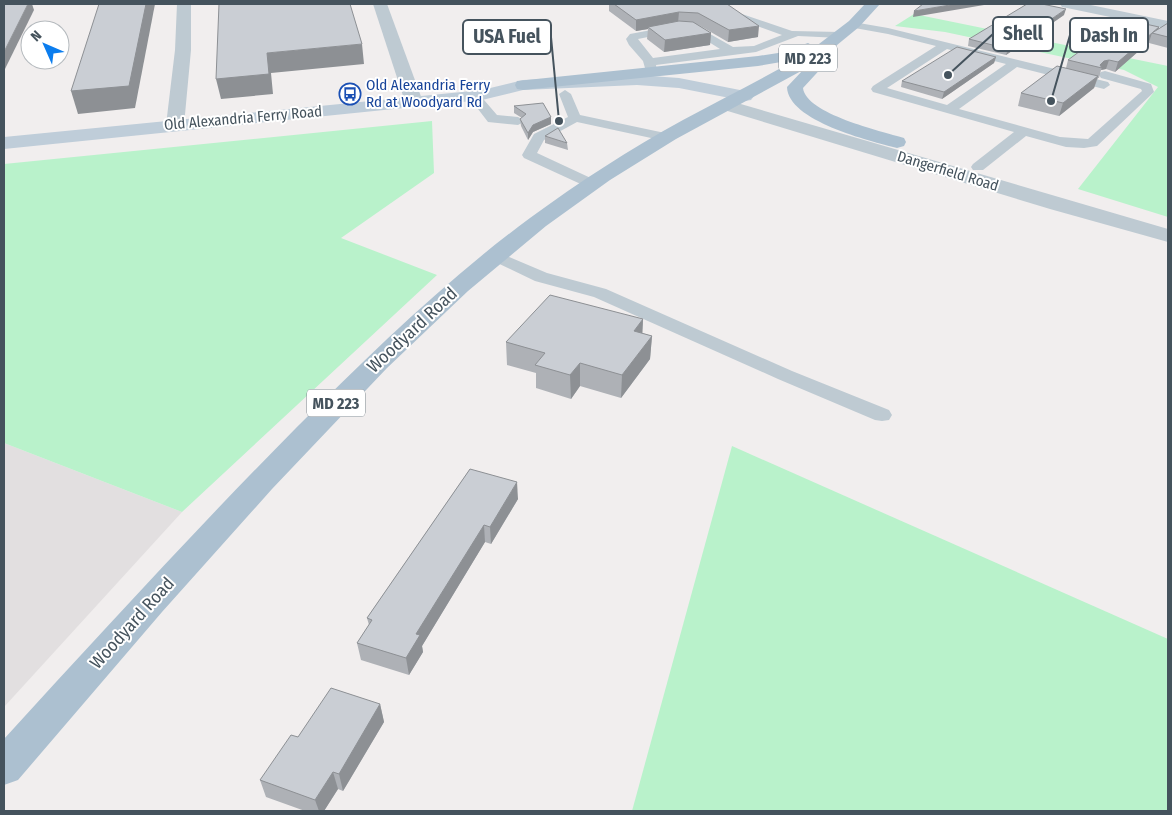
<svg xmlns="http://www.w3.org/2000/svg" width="1172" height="815" font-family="'Fira Sans Condensed',sans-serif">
<rect width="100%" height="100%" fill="#f1eeee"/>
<path fill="#e2dfe0" d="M4,443L182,512L4,707Z"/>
<g fill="#b9f2cb">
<path d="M914,14L1168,66V217L1078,189L1158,87L1124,70L945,32L895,26Z"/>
<path d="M432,121L434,173L341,238L437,275L182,512L4,443V164Z"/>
<path d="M732,446L1168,639V811H632Z"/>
</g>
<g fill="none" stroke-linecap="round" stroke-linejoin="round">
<g fill="#becad2" fill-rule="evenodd">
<path d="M739,13L792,31L840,32L846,35L840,38L798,36L756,52L656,65L657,72L651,76L647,75L643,61L629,45L626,39L630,34L678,25L696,26L733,47L754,46L782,35L735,18L734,16ZM678,31L693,32L720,49L653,58L638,39Z"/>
<path d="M853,22L888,28L1108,82L1110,85L1104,89L1017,67L959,109L1060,137L1088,139L1142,91L1141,89L1101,78L1099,75L1101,72L1105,71L1151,84L1154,92L1097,146L1084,148L1066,147L1026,136L983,170H973L971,167L973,164L1014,132L873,92L871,89L873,86L936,46L888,34L849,27L848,25L849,23ZM947,49L1006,64L947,105L887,88Z"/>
<path d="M565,90L571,94L580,115L665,133L672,137L665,141L577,122L544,140L537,153L595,180L597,183L595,186H585L524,158L522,155L534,134L568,117L559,94Z"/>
<path d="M474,92L478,93L497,115L518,117L525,121L518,125L488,122L468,96Z"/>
<path d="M495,251L547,273L606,289L792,371L889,410L892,415L889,420L882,421L875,420L778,379L594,297L535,281L489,259L487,256L489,253Z"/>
</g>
<g fill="#becad2" fill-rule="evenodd">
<path d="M177,4H191V50L184,125L181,129L175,130L169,129L166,125L175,50Z"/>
<path d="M373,4H387L423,102L420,106L414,107L408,106L405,102Z"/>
<path d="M1060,4H1086L1168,21V29L1067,8L1062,7Z"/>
</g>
<path fill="#becad2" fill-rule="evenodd" d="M727,100L1168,229V242L1050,209L721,109L718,105L721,101Z"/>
<path fill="#bfcdd9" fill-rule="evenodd" d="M637,75L679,78L745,91L751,92L754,96L751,100L745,101L679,88L637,85L523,90L482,100L4,149V137L482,90L523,80Z"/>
<path fill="#acc0d0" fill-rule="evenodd" d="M865,4H880L859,27L820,59L826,63L803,88C806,114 881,131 904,138L906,142L904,146L897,148C870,141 788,121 787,87L803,70L676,139L610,180L546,226L468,291L387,368L272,489L162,612L18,780L4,785V739C100,634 196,529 296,428C370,354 446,280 530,218C579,182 630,149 683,120C724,98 765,78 805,54L781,62L758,66L523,90L517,89L515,85L517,81L758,56L778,53L808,43L815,47L849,21Z"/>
</g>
<g fill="#aeb1b6">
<path d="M609,4H727L758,37L728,42L697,24L711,33L710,45L664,52L647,39L648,29L636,31L609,11Z"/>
<path d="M1064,15L1006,55L968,46L969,39Z"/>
<path d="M1168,23V48L1149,43V42L1115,72L1106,69L1101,70L1099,78H1098L1094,88L1059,116L1018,106L1021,93L1066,68L1068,60L1159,27V29Z"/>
<path d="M996,57L994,63L942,99L901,87L902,81Z"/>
<path d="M514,106L551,117V124L533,132L528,140L521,126L520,119L522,118L514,113Z"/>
<path d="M545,136L567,143L568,150L545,143Z"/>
<path d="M643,319L642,333L652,336L650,359L621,398L580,386L571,399L536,388V373L507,365L506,342Z"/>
<path d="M470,469L518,499L491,544L485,542L422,646L423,652L409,675L361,660L357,643L369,625L367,618Z"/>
<path d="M380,704L384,722L343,791L338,789L324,811H305L266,797L260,780L298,737Z"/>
</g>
<g fill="#8d9094">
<path d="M28,4H32L34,10L4,71V52Z"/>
<path d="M146,4H155L135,108L78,114L71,91Z"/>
<path d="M956,4H990L913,17L914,11Z"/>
<path d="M1066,9L1064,15L1006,55L1008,49Z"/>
<path d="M679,12L678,23L648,27V29L636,31V20Z"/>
<path d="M759,26L758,37L728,42L729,30Z"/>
<path d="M1159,27L1157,34L1152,33L1149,42L1115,72L1118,62Z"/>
<path d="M711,33L710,45L664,52L665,40Z"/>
<path d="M362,44L364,64L271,73L273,94L221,99L216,79L267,53Z"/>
<path d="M996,57L994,63L942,99L944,92Z"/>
<path d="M1109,60L1106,69L1101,70L1102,68L1100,65L1104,61Z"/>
<path d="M1098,76L1094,88L1059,116L1063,103Z"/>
<path d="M551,117V124L533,132L528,140V133L533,125Z"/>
<path d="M643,319L642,342L634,331Z"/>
<path d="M652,336L650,359L621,398L622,375Z"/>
<path d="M580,363V386L571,399L570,375Z"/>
<path d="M517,482L518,499L491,544L490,527Z"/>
<path d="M484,525L485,542L422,646L423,652L409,675L406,658L416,634Z"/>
<path d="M380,704L384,722L343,791L339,774Z"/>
<path d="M333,772L338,789L324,811H319L315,800Z"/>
</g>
<g fill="#caced4" stroke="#8d9094">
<path d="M4,4H28L4,52Z"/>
<path d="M99,4H146L129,86L71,91Z"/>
<path d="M219,4H350L362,44L267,53L269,74L216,79Z"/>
<path d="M614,4H727L759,26L729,30L698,13L679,12L636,20Z"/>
<path d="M923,4H956L914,11Z"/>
<path d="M1027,4H1042L1066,9L1008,49L969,39Z"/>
<path d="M1123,19L1159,27L1118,62L1109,60L1104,61L1100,65L1102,68L1068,60Z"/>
<path d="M679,21L693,22L711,33L665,40L648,27Z"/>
<path d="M1168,23V37L1152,33Z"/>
<path d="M957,47L996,57L944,92L902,81Z"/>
<path d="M1057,66L1098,76L1063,103L1021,93Z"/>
<path d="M543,103L551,117L533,125L528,133L520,119L526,114L514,106Z"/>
<path d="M558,128L567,143L545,136Z"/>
<path d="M550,295L643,319L634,331L652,336L622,375L580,363L570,375L535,365L545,353L506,342Z"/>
<path d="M470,469L517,482L490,527L484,525L416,634L420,635L406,658L357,643L372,620L367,618Z"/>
<path d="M331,688L380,704L339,774L333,772L315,800L260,780L291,735L298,737Z"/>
</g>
<defs>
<g id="bus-ring" transform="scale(1.125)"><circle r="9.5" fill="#fff" stroke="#1a4fb4" stroke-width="1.5"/><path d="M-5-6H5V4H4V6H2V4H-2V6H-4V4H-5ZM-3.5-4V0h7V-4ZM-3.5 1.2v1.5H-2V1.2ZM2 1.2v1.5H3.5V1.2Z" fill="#1a4fb4"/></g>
</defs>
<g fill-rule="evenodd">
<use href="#bus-ring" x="350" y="94"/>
</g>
<g text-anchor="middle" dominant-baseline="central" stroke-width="4" stroke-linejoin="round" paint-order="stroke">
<g font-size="15" fill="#164399" stroke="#fff" text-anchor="start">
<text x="366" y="85">Old Alexandria Ferry<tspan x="366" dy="17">Rd at Woodyard Rd</tspan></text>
</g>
<g font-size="15" fill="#45535d" stroke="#fff">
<text transform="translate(243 118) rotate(-5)">Old Alexandria Ferry Road</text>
<text transform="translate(948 171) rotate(17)">Dangerfield Road</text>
</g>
<g fill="#fff" stroke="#7d878e" stroke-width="1">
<rect x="779" y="44.5" width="58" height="27" rx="4"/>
<rect x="307" y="389.5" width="58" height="27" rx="4"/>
</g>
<g font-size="16" font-weight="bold" fill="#45535d">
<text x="808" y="58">MD 223</text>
<text x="336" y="403">MD 223</text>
</g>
<g font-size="18" fill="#45535d" stroke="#fff">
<text transform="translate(412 330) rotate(-43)">Woodyard Road</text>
<text transform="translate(132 623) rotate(-48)">Woodyard Road</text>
</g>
</g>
<path fill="none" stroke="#45535d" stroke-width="2" d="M948 75L993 34M1051 101L1070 35M559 121L551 37"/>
<g fill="#45535d" stroke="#fff" stroke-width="2">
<circle cx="948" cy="75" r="5"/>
<circle cx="1051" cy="101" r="5"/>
<circle cx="559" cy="121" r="5"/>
</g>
<g fill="#fff" stroke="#45535d" stroke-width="2">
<rect x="993" y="17" width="60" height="34" rx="5"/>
<rect x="1070" y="18" width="78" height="34" rx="5"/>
<rect x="463" y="20" width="88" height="34" rx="5"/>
</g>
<g font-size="19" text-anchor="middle" font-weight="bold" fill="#45535d">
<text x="1023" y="40">Shell</text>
<text x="1109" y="42">Dash In</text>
<text x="507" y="43">USA Fuel</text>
</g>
<rect width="1172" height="815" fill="none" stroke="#45535d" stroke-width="10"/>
<g transform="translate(45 45) rotate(315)"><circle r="24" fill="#ffffff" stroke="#b5babe"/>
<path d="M0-4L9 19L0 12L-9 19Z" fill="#0b7dee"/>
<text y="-8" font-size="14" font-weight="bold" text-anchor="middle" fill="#45535d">N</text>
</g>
</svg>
